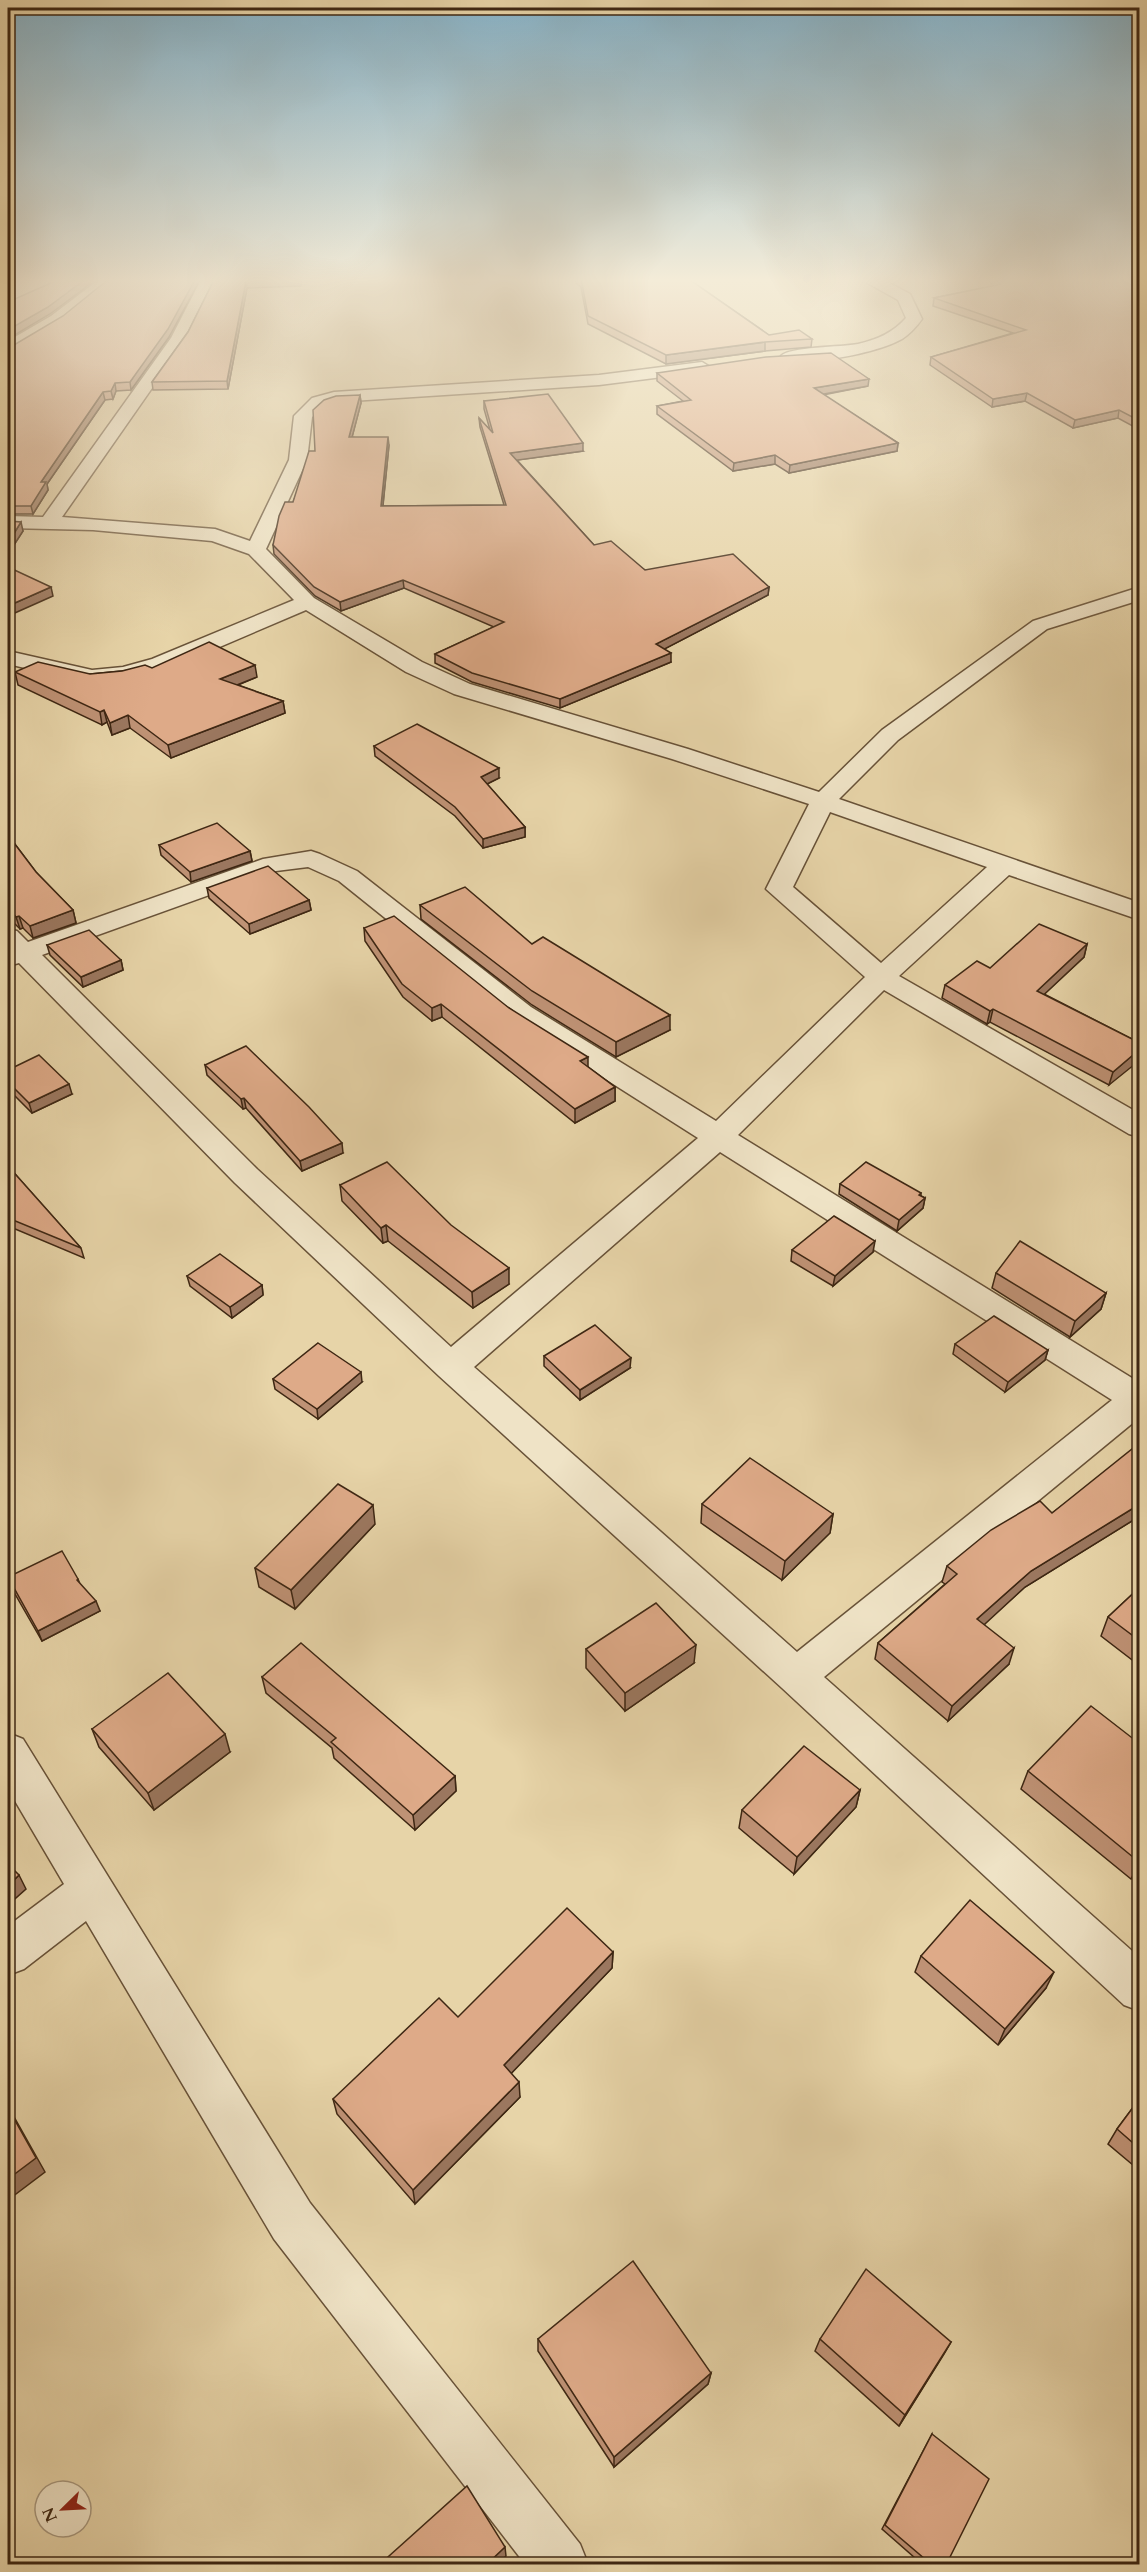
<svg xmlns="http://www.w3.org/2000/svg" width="1147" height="2572" font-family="Cardo,serif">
<rect width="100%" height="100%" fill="#e7d4a8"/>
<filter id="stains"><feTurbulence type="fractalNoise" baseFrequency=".00333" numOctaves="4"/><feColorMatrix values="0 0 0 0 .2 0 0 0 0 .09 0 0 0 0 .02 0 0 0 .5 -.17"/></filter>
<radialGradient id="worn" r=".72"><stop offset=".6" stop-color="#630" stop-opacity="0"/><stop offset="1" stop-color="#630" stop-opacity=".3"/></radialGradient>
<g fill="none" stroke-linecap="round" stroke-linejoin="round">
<g stroke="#685238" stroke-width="3">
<g id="street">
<path d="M101,278H118L63,322L14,351L8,353V341L51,316Z"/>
<path d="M202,278H217L187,338L62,517L215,529L250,541L289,460L294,416L312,398L334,392L599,375L702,362L710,367L702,372L599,385L336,402L324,406L312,417L307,460L266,549L314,598L422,662L470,684L688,749L819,792L882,730L1033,621L1140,587V600L1047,629L898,740L839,799L1140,903V920L1009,875L899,976L1140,1114V1137L1129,1134L884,990L738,1135L1140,1383V1417L824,1677L1140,1958V2011L1124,2005L782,1688L439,1376L235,1183L19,963L8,966V929L17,931L28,942L263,859L311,851L320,854L357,871L531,1007L716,1121L865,977L766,889L809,804L672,759L454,694L406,672L306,610L168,669L124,681L92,684L8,664V651L92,670L123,667L152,659L294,600L249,554L212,541L93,530L8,528V516L43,517L171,338ZM830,812L987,867L881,963L793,887ZM308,867L339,881L511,1019L698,1138L451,1347L257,1169L42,955L276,871ZM720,1152L1112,1400L797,1652L474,1367Z"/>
<path d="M862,278H880L910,294L922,319C917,326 910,334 902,339C877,353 811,366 783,359L781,356C788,347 843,347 858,344C876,340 893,333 906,318L898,300L864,281Z"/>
<path d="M8,1733L23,1739L310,2203L580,2544L588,2564H525L274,2239L86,1921L24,1969L8,1975V1926L64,1884L8,1789Z"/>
</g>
</g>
<use href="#street" fill="#efe3c6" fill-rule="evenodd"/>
</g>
<g fill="#bf9275" stroke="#3e2713" stroke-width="1.5">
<path d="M215,278H302L301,286L247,288L228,389L153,390L152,382L188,332Z"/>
<path d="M575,278H687L769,335L812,339L811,347L765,351L666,364L588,324L581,287L576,283Z"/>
<path d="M986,278H1140V430L1118,418L1073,428L1025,401L992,407L930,365L931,357L1013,333L933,306L934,298L994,286Z"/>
<path d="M169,337L131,390L116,391L113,399L105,400L47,484L48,490L33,514H8V347Z"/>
<path d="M657,373L868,386L823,395L898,443L897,451L789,473L775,464L733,471L657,414V406L683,401L657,381Z"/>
<path d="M360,395L361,403L352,437L389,445L383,506L504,505L480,427L479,418L490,430L484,409V401L583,451L517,460L594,545L645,570L769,587L768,595L664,649L671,662L560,708L472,682L435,663V654L494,627L404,588L341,611L315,596L274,554L273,545L293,502L315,451Z"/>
<path d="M8,521L23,531L12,548H8Z"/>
<path d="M152,668L257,677L238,685L283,701L285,713L171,758L130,728L112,735L107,722L102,725L18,685L15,672L90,674Z"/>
<path d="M374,746L499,778L487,784L525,827V837L483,848L455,816L375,756Z"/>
<path d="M8,835L36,872L73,910L76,923L33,938L23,928L20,929L8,917Z"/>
<path d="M1140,835V852L1135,847L1137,838Z"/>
<path d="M159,845L250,851L252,861L191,882L161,855Z"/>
<path d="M207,888L309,900L311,910L250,934L209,898Z"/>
<path d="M420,905L532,944L670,1030L616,1057L532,1005L421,919Z"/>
<path d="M364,928L509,1008L615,1087V1101L575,1123L442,1017L432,1021L403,997L365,941Z"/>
<path d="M1087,944L1084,957L1044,994L1140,1043L1109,1085L990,1022L987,1024L942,998L945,985L990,968Z"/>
<path d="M47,945L121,960L123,970L83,987L50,955Z"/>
<path d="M205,1065L343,1153L302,1171L246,1108L243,1109L207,1075Z"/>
<path d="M8,1070L72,1094L32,1113L8,1089Z"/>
<path d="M8,1166L81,1248L84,1258L8,1226Z"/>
<path d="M840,1184L921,1193V1196L925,1198L923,1208L897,1231L839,1194Z"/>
<path d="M340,1185L509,1284L473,1308L388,1241L383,1243L342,1201Z"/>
<path d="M792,1250L873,1252L833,1286L791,1261Z"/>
<path d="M996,1273L1106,1293L1101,1309L1070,1337L992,1288Z"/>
<path d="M187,1276L262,1285L263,1295L232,1318L190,1286Z"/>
<path d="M955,1344L1048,1350L1045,1360L1005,1392L953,1354Z"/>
<path d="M544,1356L630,1368L580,1400L544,1366Z"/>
<path d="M273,1379L362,1382L318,1419L275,1389Z"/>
<path d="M1140,1447V1516L1025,1587L984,1624L1009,1664L948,1721L875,1659L878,1643L945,1584L942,1582L947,1566L1052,1513Z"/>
<path d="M702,1504L833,1514L830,1533L782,1580L701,1523Z"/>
<path d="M375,1524L295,1609L259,1587L255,1568Z"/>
<path d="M8,1579H78L80,1584L100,1611L42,1641L11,1587Z"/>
<path d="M1140,1587V1666L1101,1636L1108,1617Z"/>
<path d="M586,1649L694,1663L625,1711L586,1668Z"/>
<path d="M262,1677L455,1776L456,1791L415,1830L334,1758L332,1748L266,1693Z"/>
<path d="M92,1729L230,1752L154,1810L99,1747Z"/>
<path d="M1140,1744V1869L1131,1879L1021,1789L1028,1771Z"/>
<path d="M860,1790L856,1807L794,1874L739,1828L742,1810Z"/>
<path d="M613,1952L612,1968L511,2073L520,2097L415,2204L337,2114L333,2099L458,2017Z"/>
<path d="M921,1956L1046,1988L998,2045L915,1972Z"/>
<path d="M1140,2098V2171L1108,2144L1117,2129Z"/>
<path d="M538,2339L711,2373L708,2384L614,2467L538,2351Z"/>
<path d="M820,2339L951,2342L899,2426L815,2351Z"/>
<path d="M932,2434L946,2565H923L882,2529Z"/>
</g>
<g fill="#9b775f" stroke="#3e2713" stroke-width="1.5">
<path d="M87,278H98L50,314L8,339V330Z"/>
<path d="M196,278H201L169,337L131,390L130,382Z"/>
<path d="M246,281L247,288L228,389L227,381Z"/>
<path d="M765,342V351L666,364V355Z"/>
<path d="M869,379L868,386L813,396L814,388Z"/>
<path d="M115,383L116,391L113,399L111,391Z"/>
<path d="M103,392L105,400L47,484L48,490L33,514L31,506L41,482Z"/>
<path d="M1027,393L1025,401L992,407L993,399Z"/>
<path d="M360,395L361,403L350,445L349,437Z"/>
<path d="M1119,410L1118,418L1073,428L1075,420Z"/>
<path d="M388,437L389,445L382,514L381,506Z"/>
<path d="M583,443V451L511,461L510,453Z"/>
<path d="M898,443L897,451L789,473L790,465Z"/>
<path d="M775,455V464L733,471L734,463Z"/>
<path d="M21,522L23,531L12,548L10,540Z"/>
<path d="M403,580L404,588L341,611L340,602Z"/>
<path d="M51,587L53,596L8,616V606Z"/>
<path d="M769,587L768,595L655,654L656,644Z"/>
<path d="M671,653V662L560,708V699Z"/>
<path d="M255,665L257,677L222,691L220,679Z"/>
<path d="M283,701L285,713L171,758L168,745Z"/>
<path d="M104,710L107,722L102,725L100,712Z"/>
<path d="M128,715L130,728L112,735L110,723Z"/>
<path d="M499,768V778L481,787V777Z"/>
<path d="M525,827V837L483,848V839Z"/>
<path d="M250,851L252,861L191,882L190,872Z"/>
<path d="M309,900L311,910L250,934L249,924Z"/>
<path d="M73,910L76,923L33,938L30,926Z"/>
<path d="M19,916L23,928L20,929L16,917Z"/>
<path d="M1087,944L1084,957L1034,1004L1037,991Z"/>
<path d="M121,960L123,970L83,987L81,977Z"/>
<path d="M441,1004L442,1017L432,1021V1008Z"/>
<path d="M993,1009L990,1022L987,1024L990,1011Z"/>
<path d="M670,1015V1030L616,1057V1042Z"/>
<path d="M1140,1049V1060L1109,1085L1113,1072Z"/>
<path d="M588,1057V1071L580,1061Z"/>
<path d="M69,1084L72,1094L32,1113L29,1103Z"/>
<path d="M615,1087V1101L575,1123V1109Z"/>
<path d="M244,1098L246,1108L243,1109L241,1099Z"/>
<path d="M342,1143L343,1153L302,1171L300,1161Z"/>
<path d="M925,1198L923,1208L897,1231L899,1220Z"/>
<path d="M386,1225L388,1241L383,1243L381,1228Z"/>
<path d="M875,1241L873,1252L833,1286L835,1276Z"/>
<path d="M509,1268V1284L473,1308L472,1292Z"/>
<path d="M262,1285L263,1295L232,1318L230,1307Z"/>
<path d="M1106,1293L1101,1309L1070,1337L1075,1321Z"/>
<path d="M1048,1350L1045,1360L1005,1392L1008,1382Z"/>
<path d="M631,1358L630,1368L580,1400V1390Z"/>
<path d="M361,1372L362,1382L318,1419L317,1409Z"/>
<path d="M8,1483L11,1493L8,1495Z"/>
<path d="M1140,1504V1516L1025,1587L973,1635L977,1619L1031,1571Z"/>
<path d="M373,1505L375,1524L295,1609L291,1590Z"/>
<path d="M833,1514L830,1533L782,1580L785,1561Z"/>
<path d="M96,1601L100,1611L42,1641L38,1631Z"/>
<path d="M696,1645L694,1663L625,1711V1693Z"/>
<path d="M1014,1648L1009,1664L948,1721L952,1706Z"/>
<path d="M225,1734L230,1752L154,1810L148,1793Z"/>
<path d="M455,1776L456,1791L415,1830L413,1815Z"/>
<path d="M860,1790L856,1807L794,1874L797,1857Z"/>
<path d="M1140,1861V1869L1131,1879Z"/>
<path d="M19,1875L26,1889L8,1905V1886Z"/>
<path d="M613,1952L612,1968L505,2080L504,2065Z"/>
<path d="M1054,1972L1046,1988L998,2045L1005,2029Z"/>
<path d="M519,2082L520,2097L415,2204L413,2190Z"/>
<path d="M8,2106L45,2172L8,2200Z"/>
<path d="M951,2342L944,2354L899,2426L905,2415Z"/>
<path d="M711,2373L708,2384L614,2467V2457Z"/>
<path d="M505,2547L506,2556L497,2565H486Z"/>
</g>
<g fill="#deaa88" stroke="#3e2713" stroke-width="1.5">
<path d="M62,278H87L48,307L8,330V302Z"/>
<path d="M110,278H196L168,329L130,382L115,383L111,391L103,392L41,482H46L31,506H8V347L14,345L63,316Z"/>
<path d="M215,278H300V279L246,281L227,381L152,382L188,332Z"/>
<path d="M580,278H687L769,335L799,330L812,339L765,342L666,355L588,316L581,278Z"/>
<path d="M994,278H1140V421L1119,410L1075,420L1027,393L993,399L931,357L1026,330L934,298L1001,284Z"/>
<path d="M831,353L869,379L814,388L898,443L790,465L775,455L734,463L657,406L691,400L657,373L766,357Z"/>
<path d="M548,394L583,443L510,453L594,545L611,541L645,570L733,554L769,587L656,644L671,653L560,699L472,673L435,654L504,622L403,580L340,602L314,587L273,545L279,516L285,502H293L309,451H315L313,410L324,400L336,396L360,395L349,437H388L381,506L506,505L479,418L493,433L484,401Z"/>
<path d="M8,521L21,522L10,540H8Z"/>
<path d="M8,567L51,587L8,606Z"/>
<path d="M209,642L255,665L220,679L283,701L168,745L128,715L110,723L104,710L100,712L15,672L38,662L90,674L122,671L145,665L152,668Z"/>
<path d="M417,724L499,768L481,777L525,827L483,839L455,807L374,746Z"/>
<path d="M217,823L250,851L190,872L159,845Z"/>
<path d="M8,835L36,872L73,910L30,926L19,916L16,917L8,907Z"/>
<path d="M268,866L309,900L249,924L207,888Z"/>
<path d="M465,887L532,944L543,937L670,1015L616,1042L532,991L420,905Z"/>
<path d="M394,916L509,1008L588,1057L580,1061L615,1087L575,1109L441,1004L432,1008L402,984L364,928Z"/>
<path d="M1039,924L1087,944L1037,991L1140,1043V1049L1113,1072L993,1009L990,1011L945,985L977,961L990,968Z"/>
<path d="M89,930L121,960L81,977L47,945Z"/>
<path d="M246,1046L309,1107L342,1143L300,1161L244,1098L241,1099L205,1065Z"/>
<path d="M39,1055L69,1084L29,1103L8,1082V1070Z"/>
<path d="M387,1162L451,1225L509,1268L472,1292L386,1225L381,1228L340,1185Z"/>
<path d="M866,1162L921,1193L919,1195L925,1198L899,1220L840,1184Z"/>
<path d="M8,1166L81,1248L8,1218Z"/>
<path d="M834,1216L875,1241L835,1276L792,1250Z"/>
<path d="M1020,1241L1106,1293L1075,1321L996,1273Z"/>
<path d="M220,1254L262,1285L230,1307L187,1276Z"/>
<path d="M994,1316L1048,1350L1008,1382L955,1344Z"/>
<path d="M595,1325L631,1358L580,1390L544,1356Z"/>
<path d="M318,1343L361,1372L317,1409L273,1379Z"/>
<path d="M1137,1445L1140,1447V1504L1031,1571L977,1619L1014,1648L952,1706L878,1643L957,1574L947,1566L991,1530L1040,1501L1052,1513Z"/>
<path d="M750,1458L833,1514L785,1561L702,1504Z"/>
<path d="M338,1484L373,1505L291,1590L255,1568Z"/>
<path d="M62,1551L78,1579L77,1580L96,1601L38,1631L8,1577Z"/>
<path d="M1140,1587V1641L1108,1617Z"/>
<path d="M656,1603L696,1645L625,1693L586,1649Z"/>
<path d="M301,1643L455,1776L413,1815L331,1742L336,1738L262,1677Z"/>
<path d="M168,1673L225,1734L148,1793L92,1729Z"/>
<path d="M1091,1706L1140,1744L1139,1862L1028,1771Z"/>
<path d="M804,1746L860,1790L797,1857L742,1810Z"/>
<path d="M8,1864L19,1875L8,1886Z"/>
<path d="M970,1900L1054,1972L1005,2029L921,1956Z"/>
<path d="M567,1908L613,1952L504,2065L519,2082L413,2190L333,2099L439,1998L458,2017Z"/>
<path d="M1140,2098V2149L1117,2129Z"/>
<path d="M8,2108L36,2158L8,2179Z"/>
<path d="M633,2261L711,2373L614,2457L538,2339Z"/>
<path d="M866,2269L951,2342L905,2415L820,2339Z"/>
<path d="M932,2434L989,2479L946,2565H932L885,2525Z"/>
<path d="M467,2486L505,2547L486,2565H379Z"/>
</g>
<linearGradient id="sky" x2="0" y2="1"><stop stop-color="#87b6ce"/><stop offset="0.44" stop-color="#f4ecd8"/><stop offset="1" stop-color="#f4ecd8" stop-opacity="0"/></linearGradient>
<rect width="1147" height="638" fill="url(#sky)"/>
<rect width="1147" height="2572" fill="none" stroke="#e7d4a8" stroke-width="30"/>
<rect x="9" y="9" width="1129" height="2554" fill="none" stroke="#3e2713" stroke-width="3"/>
<rect x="15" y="15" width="1117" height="2542" fill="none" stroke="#3e2713" stroke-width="1.5"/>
<g transform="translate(63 2509) rotate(246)"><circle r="28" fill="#efe3c6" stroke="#a8987e" stroke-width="1.5"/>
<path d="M0-4.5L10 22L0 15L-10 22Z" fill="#8f2418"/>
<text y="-9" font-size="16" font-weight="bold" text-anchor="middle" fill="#3e2713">N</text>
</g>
<rect width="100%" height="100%" filter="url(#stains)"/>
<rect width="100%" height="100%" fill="url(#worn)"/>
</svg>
